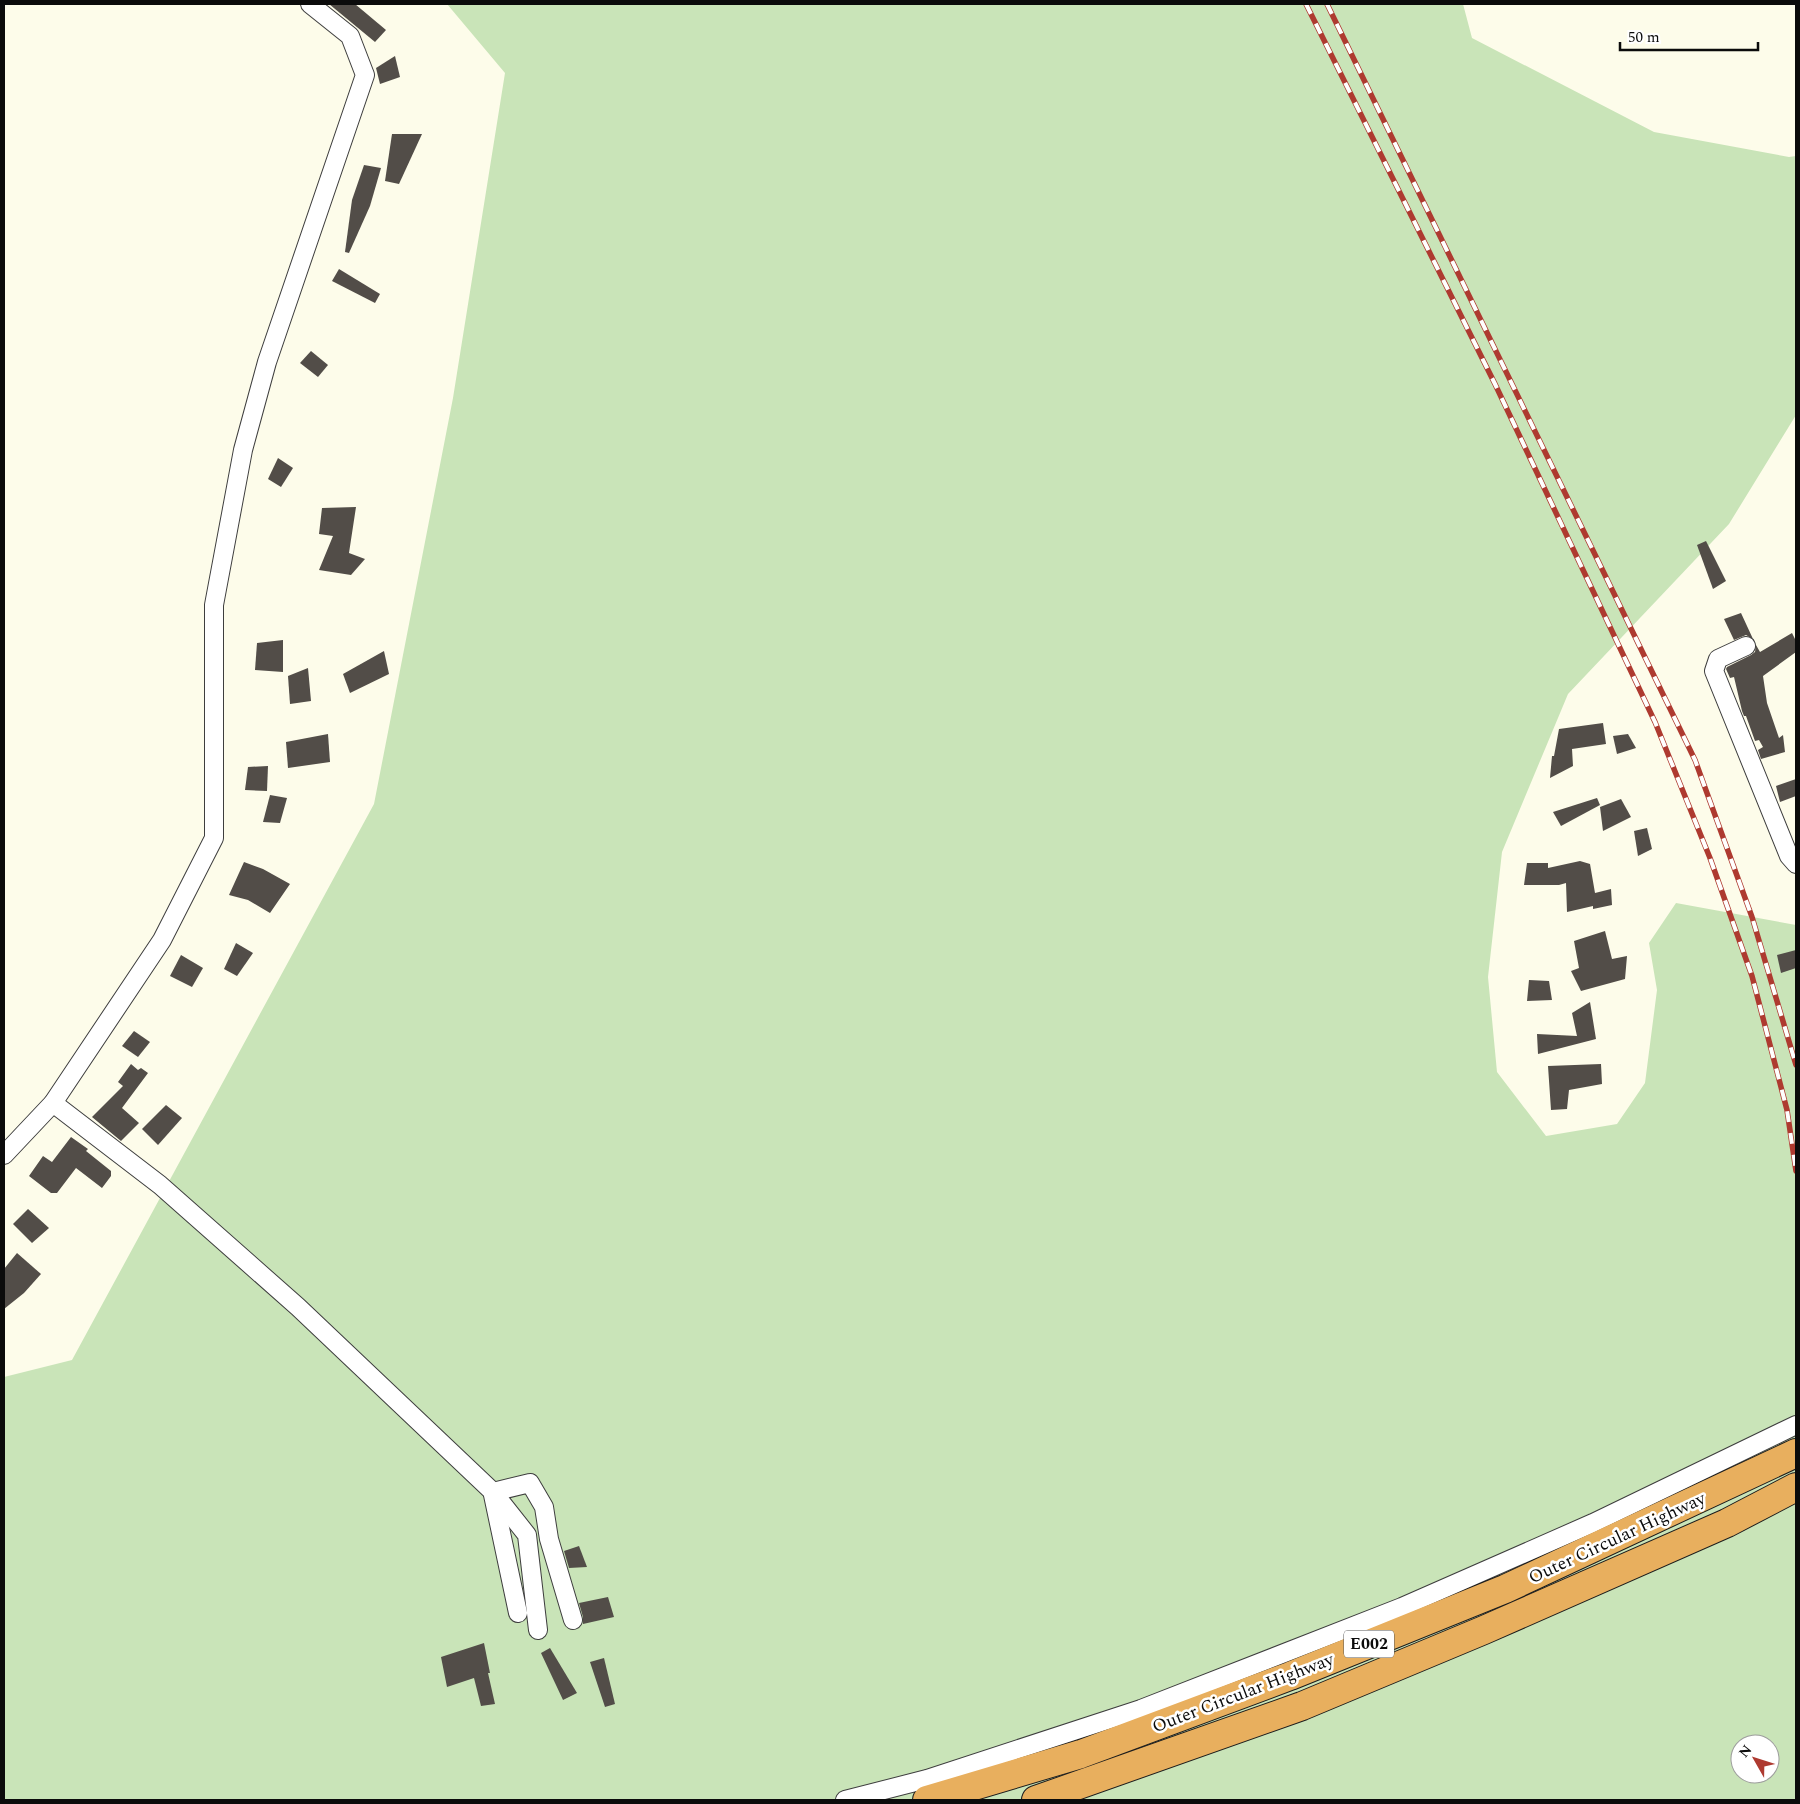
<svg xmlns="http://www.w3.org/2000/svg" width="1800" height="1804" font-family="Spectral,serif">
<rect width="100%" height="100%" fill="#fdfcea"/>
<path fill="#c9e4b8" fill-rule="evenodd" d="M447,4H1463L1472,38L1654,132L1789,157L1796,156V415L1729,524L1568,694L1502,852L1488,977L1497,1072L1546,1136L1617,1124L1645,1083L1657,990L1649,943L1676,903L1796,925V1800H4V1377L72,1360L374,804L453,398L505,73ZM1740,1744H1770V1774H1740Z"/>
<g fill="#524d48">
<path d="M329,4H355L386,30L375,42Z"/>
<path d="M395,56L400,77L380,84L376,68Z"/>
<path d="M392,134H422L399,184L385,181Z"/>
<path d="M364,165L381,168L370,206L349,253L345,252L352,200Z"/>
<path d="M339,269L380,294L375,303L332,281Z"/>
<path d="M311,351L328,365L318,377L300,363Z"/>
<path d="M278,458L293,468L281,487L268,479Z"/>
<path d="M356,507L349,553L365,559L351,575L319,570L333,536L319,534L322,508Z"/>
<path d="M1706,541L1726,581L1713,589L1697,545Z"/>
<path d="M1741,613L1753,639L1746,635L1734,640L1724,619Z"/>
<path d="M1792,633L1796,641V652L1763,676L1767,703L1779,738L1783,735L1785,752L1761,759L1758,750L1763,747L1759,740L1755,741L1746,716H1744L1742,711L1734,677L1730,678L1726,669L1727,667L1751,655L1755,652L1756,645L1760,652Z"/>
<path d="M283,640V672L255,670L257,643Z"/>
<path d="M384,651L389,674L350,693L343,674Z"/>
<path d="M308,668L311,701L290,704L288,676Z"/>
<path d="M1603,723L1606,744L1572,749L1573,766L1550,778L1552,756H1554L1559,729Z"/>
<path d="M328,734L330,762L288,768L286,742Z"/>
<path d="M1628,734L1636,748L1617,754L1613,736Z"/>
<path d="M268,766L267,791L245,790L248,767Z"/>
<path d="M1796,779V796L1780,802L1776,786Z"/>
<path d="M270,795L287,798L280,823L263,822Z"/>
<path d="M1597,798L1600,805L1561,826L1553,812Z"/>
<path d="M1621,799L1631,817L1603,831L1600,807Z"/>
<path d="M1647,828L1652,849L1638,856L1634,831Z"/>
<path d="M1580,861L1590,864L1595,893L1611,889L1612,905L1593,909V906L1567,912L1566,883L1559,885H1524L1527,863H1548V868Z"/>
<path d="M244,862L263,869L290,884L270,913L248,900L229,895Z"/>
<path d="M1605,931L1612,959L1627,956L1625,979L1581,991L1571,971L1579,968L1574,941Z"/>
<path d="M236,943L253,953L237,976L224,969Z"/>
<path d="M1796,950V968L1781,973L1777,955Z"/>
<path d="M181,955L203,968L192,987L170,976Z"/>
<path d="M1529,980L1549,981L1552,1000L1527,1001Z"/>
<path d="M1590,1002L1596,1039L1538,1054L1537,1034L1577,1036L1572,1013Z"/>
<path d="M134,1031L150,1042L138,1057L122,1046Z"/>
<path d="M131,1064L138,1070L141,1068L148,1073L122,1108L139,1123L121,1141L92,1117L123,1086L118,1082Z"/>
<path d="M1601,1064L1602,1084L1569,1090L1567,1109L1551,1110L1548,1066Z"/>
<path d="M166,1105L182,1118L158,1145L142,1129Z"/>
<path d="M71,1137L88,1149L86,1151L111,1171V1176L102,1188L76,1168L57,1193H51L29,1176L43,1156L52,1162Z"/>
<path d="M28,1209L49,1228L32,1243L13,1224Z"/>
<path d="M17,1253L41,1274L24,1293L4,1309V1269Z"/>
<path d="M579,1546L587,1567L569,1568L564,1551Z"/>
<path d="M608,1597L614,1617L583,1624V1617L579,1603Z"/>
<path d="M484,1643L490,1673H488L495,1704L481,1706L474,1678L447,1687L441,1657Z"/>
<path d="M550,1648L577,1693L563,1700L541,1653Z"/>
<path d="M604,1658L615,1704L605,1707L590,1662Z"/>
</g>
<g fill="none" stroke-linecap="round" stroke-linejoin="round">
<g stroke="#3e3e3e" stroke-width="20">
<g id="minor">
<path d="M1746,646L1718,659L1714,671L1789,856L1796,864"/>
<path d="M53,1103L160,1185L298,1307L493,1492L527,1535L538,1630"/>
<path d="M4,1155L53,1103L162,940L214,838V605L243,450L267,362L365,75L350,36L310,4"/>
<path d="M493,1492L530,1483L544,1507L549,1539L573,1620"/>
<path d="M493,1495L518,1613"/>
<path d="M845,1800L927,1779L1141,1709L1402,1607L1593,1523L1796,1425"/>
</g>
</g>
<g stroke="#1c1c1c" stroke-width="30">
<g id="motorway">
<path d="M927,1800L1081,1754L1290,1676L1505,1589L1796,1453"/>
<path d="M1036,1800L1302,1706L1484,1630L1727,1523L1796,1487"/>
</g>
</g>
<use href="#minor" stroke="#fff" stroke-width="18"/>
<use href="#motorway" stroke="#e8af5e" stroke-width="28"/>
<g stroke="#ae3a30" stroke-width="5.5">
<g id="rail">
<path d="M1306,4L1495,384L1655,722L1710,858L1752,976L1787,1110L1796,1171"/>
<path d="M1327,4L1695,760L1752,917L1796,1065"/>
</g>
</g>
<use href="#rail" stroke="#fff" stroke-width="4" stroke-dasharray="11" stroke-linecap="butt"/>
</g>
<g text-anchor="middle" dominant-baseline="central" stroke-width="5" stroke-linejoin="round" paint-order="stroke">
<rect fill="#fff" stroke="#545454" stroke-width="1" x="1344" y="1630.5" width="50" height="27" rx="4"/>
<g font-size="16" font-weight="bold" fill="#0b0b0b">
<text x="1369" y="1644">E002</text>
</g>
<g font-size="18" fill="#0b0b0b" stroke="#fff">
<text transform="translate(1617 1538) rotate(-25)">Outer Circular Highway</text>
<text transform="translate(1243 1693) rotate(-21)">Outer Circular Highway</text>
</g>
</g>
<rect width="1800" height="1804" fill="none" stroke="#0b0b0b" stroke-width="10"/>
<g transform="translate(1755 1759) rotate(309)"><circle r="24" fill="#ffffff" stroke="#9d9d9d"/>
<path d="M0-4L9 19L0 12L-9 19Z" fill="#ae3a30"/>
<text y="-8" font-size="14" font-weight="bold" text-anchor="middle" fill="#0b0b0b">N</text>
</g>
<path d="M1620 42v8h138v-8" fill="none" stroke="#0b0b0b" stroke-width="2.5"/>
<text x="1628" y="42" font-size="15" fill="#0b0b0b" stroke="#ffffff" stroke-width="4" paint-order="stroke">50 m</text>
</svg>
